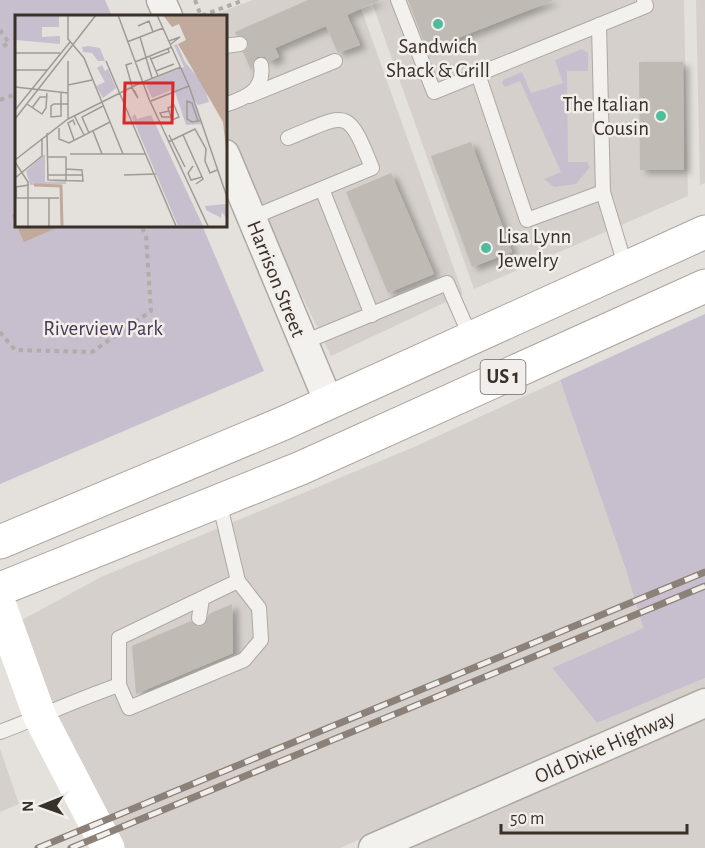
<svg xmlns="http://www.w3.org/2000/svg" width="705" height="848" font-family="'Alegreya Sans',sans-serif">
<defs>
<filter id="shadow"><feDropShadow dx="6" dy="4" stdDeviation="3" flood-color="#0004"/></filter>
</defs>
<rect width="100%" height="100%" fill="#e4e0dc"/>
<g fill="#d5d0cb">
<path d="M253,0H358L463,294L331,356L225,136V16H210Z"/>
<path d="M371,0H684L688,196L474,289Z"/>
<path d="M696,0H705V183L700,185Z"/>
<path d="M560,380L626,570L643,628L552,668L597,723L705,678V688L340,848H123L55,709L20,621L101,577L414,447Z"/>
<path d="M705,717V848H406Z"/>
<path d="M0,749L19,804L0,812Z"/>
</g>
<g fill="#c7bfcd">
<path d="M0,0H105L112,16H16V225H202L264,371L0,484Z"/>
<path d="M582,49L588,53V71H567L568,162H587L590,167L576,184L554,187L544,179L561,172L520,81L505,87L502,83L503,80L522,72L531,93L563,83L555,60Z"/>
<path d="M705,314V678L597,723L552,668L643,628L626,570L560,380Z"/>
</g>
<path fill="#c1a99b" d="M16,213V225H52L54,229L24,242L12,215Z"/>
<g fill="#c0bab4" filter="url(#shadow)">
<path d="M308,0H380L347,15L360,45L338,53L326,26L275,48L279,57L269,62L265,57H257L251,70L243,52L248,47L247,39L236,35L235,32Z"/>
<path d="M408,0H552V1L427,50Z"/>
<path d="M639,62H683L684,170H640Z"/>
<path d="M471,142L512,252L472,267L431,156Z"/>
<path d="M391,173L434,274L388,293L346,192Z"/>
<path d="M232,604L233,653L136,694L132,646L191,621L197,627L203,626L209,614Z"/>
</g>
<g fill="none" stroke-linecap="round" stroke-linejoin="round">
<g stroke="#ada8a2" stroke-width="16">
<g id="lane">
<path d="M398,0L434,92L646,6L644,0"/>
<path d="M225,46L240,44"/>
<path d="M478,74L527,220L603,192L599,25"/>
<path d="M249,96L335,61"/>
<path d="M225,105C245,98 265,91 261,65"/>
<path d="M322,189L372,315"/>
<path d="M603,192L626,268"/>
<path d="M251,218L372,168C347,105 347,114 288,138"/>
<path d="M302,343L447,283L471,338"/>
<path d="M219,501L238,581"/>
<path d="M199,618L202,599"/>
<path d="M0,732C40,717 78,699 119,685L129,708L244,660L261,640L259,608L238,581L119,638V685"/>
</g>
</g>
<g stroke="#ada8a2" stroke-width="31">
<g id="street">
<path d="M161,0L168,16"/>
<path d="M225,154L329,403"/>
<path d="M373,848L705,703"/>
</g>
</g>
<g stroke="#afa59d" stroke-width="35">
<g id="primary">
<path d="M0,542L284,423L705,232"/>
<path d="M0,589L301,468L705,286"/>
</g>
</g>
<g stroke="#b0aca7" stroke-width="4" stroke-dasharray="4.5 4.5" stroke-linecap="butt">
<path d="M195,0L201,16L244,0"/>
<path d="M0,30L9,43L0,48"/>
<path d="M0,100L16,94"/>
<path d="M0,332L15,350L92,352L151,311L146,236L141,225"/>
</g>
<use href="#lane" stroke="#f3f1ee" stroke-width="14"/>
<use href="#street" stroke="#f3f1ee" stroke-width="28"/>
<path stroke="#fff" stroke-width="33" d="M0,606L40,717L108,848"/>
<use href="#primary" stroke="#fff" stroke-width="33"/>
<g stroke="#8c8178" stroke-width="7">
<g id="rail">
<path d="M38,848L705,572"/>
<path d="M71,848L705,586"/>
</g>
</g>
<use href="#rail" stroke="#f2eeeb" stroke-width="4.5" stroke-dasharray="14" stroke-linecap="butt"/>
</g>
<g fill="#4fbc9c" stroke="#f2eeeb" stroke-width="2">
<circle cx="438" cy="24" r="6"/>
<circle cx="661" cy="116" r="6"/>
<circle cx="486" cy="248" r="6"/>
</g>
<g text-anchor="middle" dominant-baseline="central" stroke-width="5" stroke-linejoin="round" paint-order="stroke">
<rect fill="#f2eeeb" stroke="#706962" stroke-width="1.5" x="480.5" y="360" width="45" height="34" rx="4.5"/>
<g font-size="20" font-weight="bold" fill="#393028">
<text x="503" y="377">US 1</text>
</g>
<g font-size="21" fill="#393028" stroke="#f2eeeb">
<text x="438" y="46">Sandwich<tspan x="438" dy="24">Shack &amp; Grill</tspan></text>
<text x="649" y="104" text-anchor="end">The Italian<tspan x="649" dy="24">Cousin</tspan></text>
<text x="498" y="236" text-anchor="start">Lisa Lynn<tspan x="498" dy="24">Jewelry</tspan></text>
</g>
<g font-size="21" fill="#393028" stroke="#f2eeeb">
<text transform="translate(276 279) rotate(68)">Harrison Street</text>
<text transform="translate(605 747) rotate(-24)">Old Dixie Highway</text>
</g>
<g font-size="21" fill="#493753" stroke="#f2eeeb">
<text x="103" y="328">Riverview Park</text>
</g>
</g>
<g transform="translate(15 15)">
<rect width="212" height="212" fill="#e4e0dc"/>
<path d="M0,0H44V12H27V22L45,21V29L0,25ZM162,29L170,47L188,69L194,87L183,90L178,83L186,109L171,110L159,74L137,83L130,67L169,52L159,30ZM73,31L85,33L90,46H83L77,38L68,37L67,32ZM87,50L90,56L93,54L101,73L88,83L81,71L90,67L82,53ZM120,99L122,104L136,100L188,211H163L117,102ZM30,139V167L51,166V169L15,170L11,156ZM211,189V203L207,197L206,203L191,195L190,191Z" fill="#c7bfcd"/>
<path d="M148,0H211V133L208,107L163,29L171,25L164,9L157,12Z" fill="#c1a99b"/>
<path fill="none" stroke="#c1a99b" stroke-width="3" d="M19,170L46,171L47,211"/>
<path fill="none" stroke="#a09a94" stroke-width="1.5" d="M53,0V24L69,43L108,139M103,0L134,84L193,211M142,0L174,71L212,182M123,11L134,6L138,17M125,22L137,63M154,26L165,22L156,29M112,27L148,13M0,38H45M135,42L143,61M136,44L154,37L153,34M91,46L161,211M120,47L157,32M117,48L111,50L118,75L123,83L119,75M0,55H32M141,56L159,49M128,67L166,52M53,70L77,65M0,72L53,78M46,78V101L36,102V91L39,89H53M136,86L174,71M12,89L27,99L31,93L32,78M159,90L164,102L157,105L153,93ZM17,93L25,82H32M0,95L55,27M154,96L145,98L147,102H156M59,100L69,120M0,104L81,0M53,104V46M183,106L177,88L172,86V104L177,107L183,106L186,105M44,113V124L54,128L95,107M78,116L87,139M32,118L33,165L68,166L67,155L51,154M74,118L67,102L88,91M154,120L170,152M168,120L188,164L181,169M59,125L53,108L58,105L60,110M153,127L180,114L191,134L190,146L195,158L202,155M55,139H131M33,142H51V166M0,145L53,104L127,67M0,147L13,167V211M178,151L173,158L176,165L187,162M33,160H67M109,160L141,159M0,163L27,141V123M0,183H44M1,183V172L14,170M34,211V183"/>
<path fill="#d62828" fill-opacity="0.15" stroke="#d62828" stroke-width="3" d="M110,68H158L157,108H109Z"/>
<rect width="212" height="212" fill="none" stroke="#393028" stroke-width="3"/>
</g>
<g transform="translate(42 806) rotate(269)" stroke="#f2eeeb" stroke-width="4.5" paint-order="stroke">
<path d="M0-4.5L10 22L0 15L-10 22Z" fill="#393028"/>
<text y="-9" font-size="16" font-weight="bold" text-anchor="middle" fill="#393028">N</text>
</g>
<path d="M501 824v9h186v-9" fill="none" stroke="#393028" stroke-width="3"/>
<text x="510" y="824" font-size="18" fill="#393028" stroke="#f2eeeb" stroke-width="4.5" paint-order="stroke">50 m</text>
</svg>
